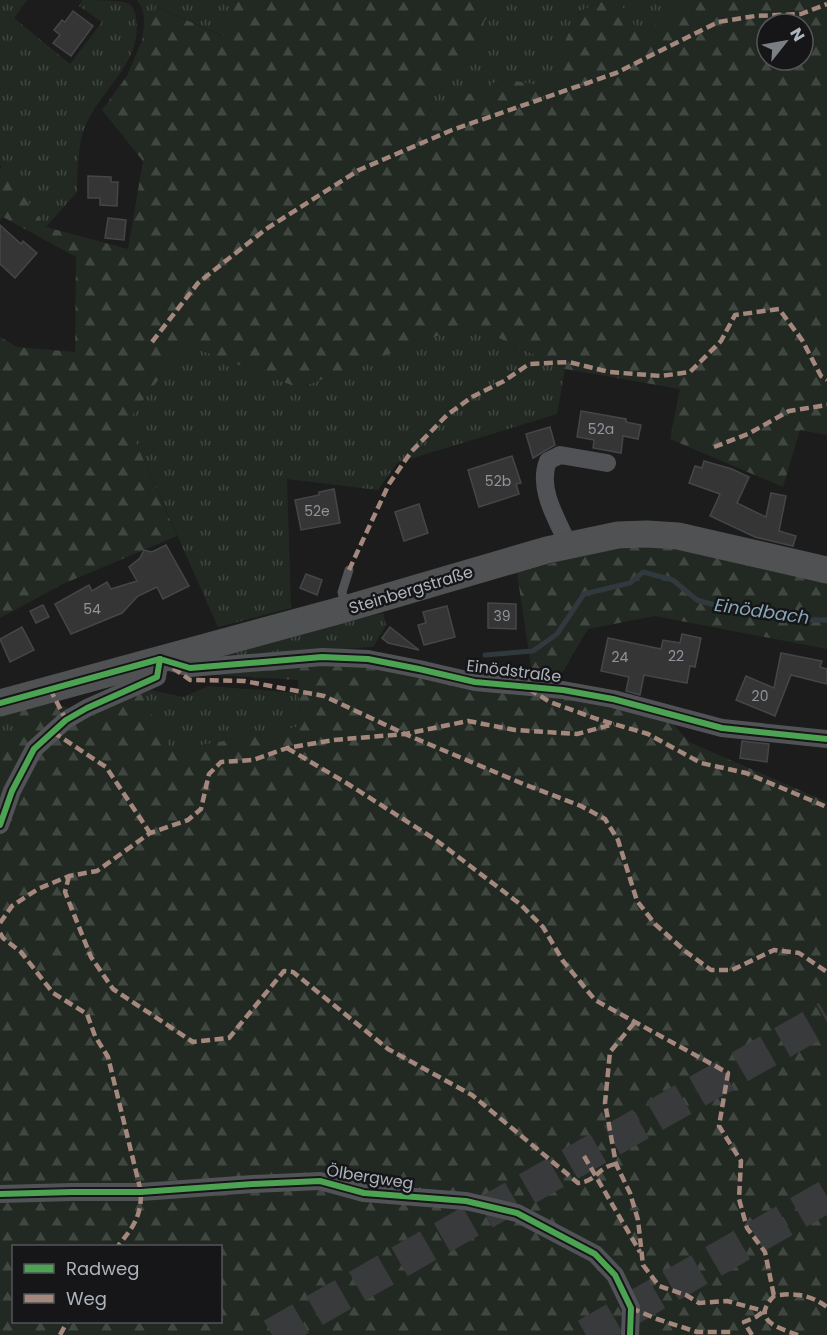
<svg xmlns="http://www.w3.org/2000/svg" width="827" height="1335" font-family="Poppins,sans-serif">
<defs>
<pattern id="grass-tufts" width="24" height="20" patternUnits="userSpaceOnUse" patternTransform="scale(1.5)"><rect width="24" height="20" fill="#222922"/><path d="M3 7l-1-3M5 7V3M7 7l1-3M15 17l-1-3M17 17v-4M19 17l1-3" fill="none" stroke="#404640"/></pattern>
<pattern id="forest-firs" width="22" height="20" patternUnits="userSpaceOnUse" patternTransform="scale(1.5)"><rect width="22" height="20" fill="#222922"/><path d="M5 1l3.5 6h-7zM16 11l3.5 6h-7z" fill="#404640"/></pattern>
</defs>
<rect width="100%" height="100%" fill="#1c1c1c"/>
<g fill="url(#grass-tufts)">
<path d="M0,0H27L14,18L70,64L102,22L79,6L82,0C96,0 116,0 128,3C133,6 136,13 136,19C143,59 104,88 88,120C77,142 78,168 77,192L46,227L0,165Z"/>
<path d="M137,0H238L224,36L157,7L142,41C144,24 147,14 137,0Z"/>
<path d="M498,0H606L578,12L562,90L543,100L504,79L425,112L417,96L480,55L484,22Z"/>
<path d="M618,0H692L641,36Z"/>
<path d="M469,324L565,369L557,414L397,463L378,490L287,479L291,608L218,627L127,422L185,344L299,388Z"/>
<path d="M383,613L386,625L373,647L215,658Z"/>
<path d="M208,686L299,693L302,726L171,751L140,692L150,690L184,697Z"/>
<path d="M22,710L0,753V716Z"/>
</g>
<g fill="url(#forest-firs)" fill-rule="evenodd">
<path d="M238,0H498L484,22L480,55L417,96L425,112L504,79L533,84L544,100L561,90L553,66L579,12L606,0H618L641,35L692,0H827V435L800,430L783,487L670,439L680,389L565,369L469,324L299,388L185,344L127,422L177,536L63,584L0,618V337L17,347L75,352L76,257L3,217L0,220V169L2,167L46,227L128,249L143,161L102,110L127,76L156,7L223,36ZM767,24H803V60H767Z"/>
<path d="M636,547L679,549L827,581V649L655,616L588,629L560,676L531,667L517,573L589,553Z"/>
<path d="M366,664L609,704L673,724L689,742L827,802V1335H0V753L22,710L53,702L90,717L140,692L171,751L302,726L298,680L201,674L269,666ZM14,1246H220V1322H14Z"/>
</g>
<g fill="none" stroke-linecap="round" stroke-linejoin="round">
<path stroke="#2f393e" stroke-width="5" d="M485,655L533,651L557,634L584,594L630,583L643,572L673,580L697,600L725,608L802,620H827"/>
</g>
<g fill="#353536" stroke="#444648" stroke-width="1.5">
<path d="M73,11L93,26L71,56L53,43L60,35L54,30L62,20L65,22Z"/>
<path d="M88,176L111,177V182H118L117,206L100,205V198H88Z"/>
<path d="M108,218L126,220L124,240L105,238Z"/>
<path d="M0,225L21,244L23,241L37,253L15,278L0,264Z"/>
<path d="M581,411L626,419V422L641,425L638,439L623,436L621,453L593,448L594,440L577,437Z"/>
<path d="M550,427L555,445L533,458L526,434Z"/>
<path d="M512,456L521,483L516,484L519,494L479,507L468,470Z"/>
<path d="M704,461L732,469L749,477L737,503L766,517L771,493L786,496L779,531L796,536L793,546L755,537L710,516L720,494L689,483L695,466L702,468Z"/>
<path d="M334,489L340,523L301,530L295,500L319,495V492Z"/>
<path d="M419,504L428,533L404,541L395,512Z"/>
<path d="M166,545L189,586L163,599L157,587L138,596L122,613L71,634L55,604L89,585L92,591L107,582L111,589L137,581L129,567L140,558L144,550L152,552Z"/>
<path d="M306,574L322,580L317,595L300,588Z"/>
<path d="M488,603L516,604V629L488,628Z"/>
<path d="M43,605L49,617L36,623L30,611Z"/>
<path d="M447,606L455,637L424,645L418,625L426,623L423,612Z"/>
<path d="M22,627L34,650L10,662L0,639Z"/>
<path d="M390,627L419,650L388,643L382,638Z"/>
<path d="M682,634L701,638L695,667L690,666L687,683L644,675L640,695L626,691L629,677L601,671L608,638L661,649L663,640L680,643Z"/>
<path d="M781,653L822,661L820,667L827,669V684L791,675L775,716L736,700L746,676L774,688Z"/>
<path d="M742,741L769,744L767,762L740,758Z"/>
</g>
<g fill="none" stroke-linecap="round" stroke-linejoin="round">
<g stroke="#393a3c" stroke-width="33" stroke-dasharray="33 16" stroke-linecap="butt">
<path d="M272,1335L827,1017"/>
<path d="M586,1335L827,1196"/>
</g>
<path stroke="#505255" stroke-width="9" d="M345,605L342,592L349,570"/>
<g stroke="#505255" stroke-width="18">
<path d="M568,544C557,519 537,489 548,461L560,455L607,463"/>
<path d="M0,825L12,791L34,749L66,720L87,708L157,677L160,659L190,668L322,657L368,659L419,669L475,682L563,690L613,699L722,728L827,739"/>
<path d="M0,1194L72,1192H141L253,1184L320,1181L364,1193L466,1201L517,1213L595,1254L615,1275L631,1308L630,1335"/>
</g>
<path stroke="#4f5153" stroke-width="27" d="M0,703L345,609L547,550L618,535L647,534L678,536L827,570"/>
<g stroke="#a5887d" stroke-width="4.5" stroke-dasharray="9 4.5" stroke-linecap="butt">
<path d="M152,342L198,283L266,229L359,170L452,130L616,73L718,22L755,16L801,14L827,4"/>
<path d="M714,447L748,434L789,411L827,405"/>
<path d="M349,570L389,484L411,452L447,415L472,397L504,381L529,364L569,362L609,372L661,376L690,372L721,341L735,315L779,309L802,340L821,376L827,380"/>
<path d="M173,668L190,680L244,681L324,696L405,734L521,783L581,806L605,819L618,840L637,901L655,924L685,951L711,970H732L774,950L799,953L827,972"/>
<path d="M50,689L66,720"/>
<path d="M529,689L550,702L597,719L648,734L701,763L746,773L827,807"/>
<path d="M53,732L106,767L150,833"/>
<path d="M287,748L348,784L436,840L520,904L543,927L563,961L595,1000L728,1073L719,1126L741,1161L739,1199L747,1228L765,1252L774,1296"/>
<path d="M69,876L65,892L91,957L113,989L193,1042L229,1038L284,971L293,972L388,1049L472,1095L578,1183C598,1181 597,1167 616,1164"/>
<path d="M0,923L12,906L38,889L69,876L97,871L150,833L188,820L201,809L209,774L221,762L253,760L287,748L334,740L405,734L468,721L515,730L577,734L614,724"/>
<path d="M0,933L3,938L21,952L53,993L87,1014L95,1036L108,1057L141,1192C141,1218 133,1227 118,1246"/>
<path d="M634,1023L610,1052L605,1103L616,1164L630,1193L638,1220L643,1265L659,1286L686,1295L699,1303L727,1301L764,1311"/>
<path d="M584,1156L640,1252"/>
<path d="M631,1308L657,1319L697,1332H731"/>
<path d="M60,1335L67,1322"/>
<path d="M752,1335L744,1322L756,1317L764,1311"/>
<path d="M798,1335C778,1328 750,1320 774,1296C794,1292 811,1295 827,1307"/>
</g>
<g stroke="#161618" stroke-width="10">
<g id="cycleway">
<path d="M160,659L190,668L322,657L368,659L419,669L475,682L563,690L613,699L722,728L827,739"/>
<path d="M0,703L160,659"/>
<path d="M0,825L12,791L34,749L66,720L87,708L157,677L160,659"/>
<path d="M0,1194L72,1192H141L253,1184L320,1181L364,1193L466,1201L517,1213L595,1254L615,1275L631,1308L630,1335"/>
</g>
</g>
<use href="#cycleway" stroke="#4ca352" stroke-width="6"/>
</g>
<g text-anchor="middle" dominant-baseline="central" stroke-width="5" stroke-linejoin="round" paint-order="stroke">
<g font-size="14" fill="#90949a">
<text x="601" y="429">52a</text>
<text x="498" y="481">52b</text>
<text x="317" y="511">52e</text>
<text x="92" y="609">54</text>
<text x="502" y="616">39</text>
<text x="676" y="656">22</text>
<text x="620" y="657">24</text>
<text x="760" y="696">20</text>
</g>
<g font-size="16" fill="#aeb4bc" stroke="#161618">
<text transform="translate(411 590) rotate(-17)">Steinbergstraße</text>
<text transform="translate(514 671) rotate(7)">Einödstraße</text>
<text transform="translate(370 1177) rotate(9)">Ölbergweg</text>
</g>
<g font-size="18" font-style="italic" fill="#87a6b5" stroke="#161618">
<text transform="translate(762 611) rotate(8)">Einödbach</text>
</g>
</g>
<rect x="12" y="1245" width="210" height="78" fill="#161618" stroke="#53555a" stroke-width="1.5"/>
<rect x="24" y="1264" width="30" height="9" fill="#4ca352" stroke="#53555a" stroke-width="1.5"/>
<text x="66" y="1275" font-size="18" fill="#aeb4bc">Radweg</text>
<rect x="24" y="1294" width="30" height="9" fill="#a5887d" stroke="#53555a" stroke-width="1.5"/>
<text x="66" y="1305" font-size="18" fill="#aeb4bc">Weg</text>
<g transform="translate(785 42) rotate(59)"><circle r="28" fill="#161618" stroke="#53555a" stroke-width="1.5"/>
<path d="M0-4.5L10 22L0 15L-10 22Z" fill="#7b7f84"/>
<text y="-9" font-size="16" font-weight="bold" text-anchor="middle" fill="#aeb4bc">N</text>
</g>
</svg>
